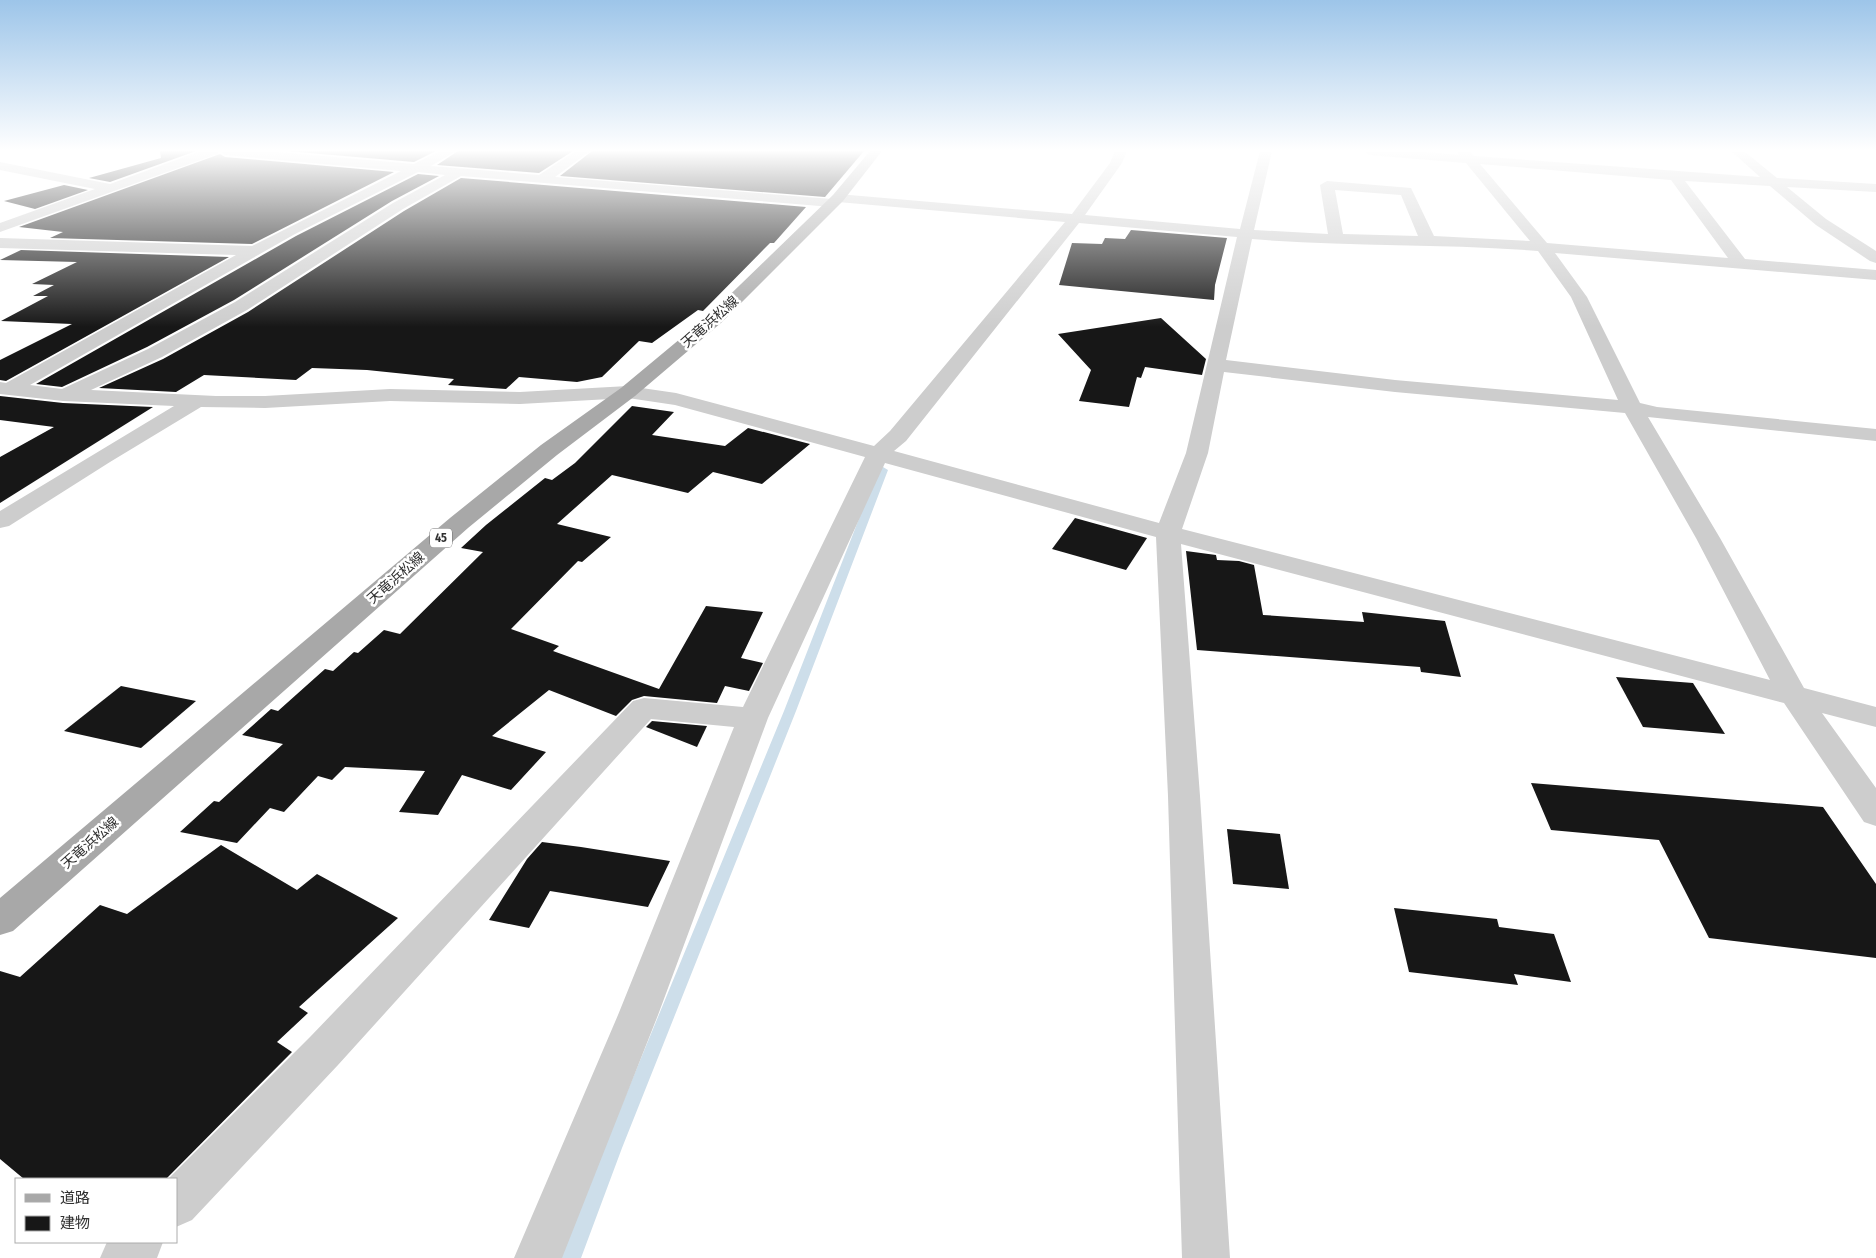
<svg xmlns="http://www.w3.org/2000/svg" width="1876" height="1258" font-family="'Fira Sans Condensed','Noto Sans JP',sans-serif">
<rect width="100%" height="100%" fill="#fff"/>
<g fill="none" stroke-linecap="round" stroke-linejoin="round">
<path fill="#cddeea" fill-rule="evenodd" d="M883,467L888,470L796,711L622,1148L581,1258H561L604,1148L784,711L878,470Z"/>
</g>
<g fill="#171717">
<path d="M160,151H196L110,182L89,178L161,158Z"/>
<path d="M287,151H436L414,162Z"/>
<path d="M458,151H573L539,173L437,165Z"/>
<path d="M592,151H864L825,197L560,176Z"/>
<path d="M220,154L225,157L394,172L252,244L50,238L63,232L19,227Z"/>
<path d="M418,174L439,176L392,201L234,300L147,347L62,387L36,384L296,236Z"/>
<path d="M461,178L806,207L774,243H770L703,311L698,310L652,343L639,341L602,377L577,382L519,377L506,389L448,385L454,379L367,370L312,368L296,380L204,375L176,392L99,388L163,359L248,312L404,211Z"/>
<path d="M64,185L88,190L35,209L4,201Z"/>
<path d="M1131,230L1227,238L1215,285L1214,300L1059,285L1072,243L1102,244L1105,238L1125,239Z"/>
<path d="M21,250L229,257L6,381L0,380V360L72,324L1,321L48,296H33L54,285L32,284L77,262L0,260Z"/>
<path d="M1161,318L1206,359L1202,375L1145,367L1141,378L1137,377L1129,407L1079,401L1091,370L1058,334Z"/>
<path d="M0,396L63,403L153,407L0,503V457L54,427L0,420Z"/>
<path d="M632,406L674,412L652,435L725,446L748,428L810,444L762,484L713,472L688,493L612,475L557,524L611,537L582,562L578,561L511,629L559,646L553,651L659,689L706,606L763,612L741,658L763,663L749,691L725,686L717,703L644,696L632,700L616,716L549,690L492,736L546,752L511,790L462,775L438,815L399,812L425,771L345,767L332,780L318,776L284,812L270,808L237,843L180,832L214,801L219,802L283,744L242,735L271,709L278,711L325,669L333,671L354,652L358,653L384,630L400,634L483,552L461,548L486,525L545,478L552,480L575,463Z"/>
<path d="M1075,518L1147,538L1126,570L1052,549Z"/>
<path d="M1186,551L1216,555L1217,560L1239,561L1254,565L1263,615L1364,622L1362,612L1445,621L1461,677L1421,672L1420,667L1197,650Z"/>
<path d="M1616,677L1693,683L1725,734L1643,727Z"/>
<path d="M121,686L196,701L141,748L64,731Z"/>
<path d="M652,721L707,726L697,747L646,727Z"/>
<path d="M1531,783L1823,807L1876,884V958L1709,938L1659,840L1551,830Z"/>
<path d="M1227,829L1280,834L1289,889L1233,884Z"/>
<path d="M542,842L581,847L670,861L648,907L550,891L529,928L489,920L527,859Z"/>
<path d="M221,845L297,890L317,874L398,918L299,1007L308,1013L277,1042L292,1052L166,1179H24L0,1159V971L20,977L100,905L127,914Z"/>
<path d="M1394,908L1497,919L1499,927L1554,934L1571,982L1514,974L1518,985L1409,972Z"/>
</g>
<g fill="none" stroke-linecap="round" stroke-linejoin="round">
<g fill="#cdcdcd" fill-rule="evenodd">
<path d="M201,151H266L414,164L440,151H456L431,166L539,175L576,151H590L555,177L832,199L833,195L838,194L1072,214L1110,163L1115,151H1127L1122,163L1085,215L1240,229L1260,151H1272L1254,230L1328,234L1320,185L1327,181L1411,188L1434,236L1530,241L1466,163L1369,155L1363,151H1414L1459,155L1457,151H1470L1474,156L1760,177L1731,151H1744L1777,178L1876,184V192L1787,187L1826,219L1876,251V263L1870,261L1816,225L1770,186L1685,181L1745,259L1876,270V280L1555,253L1587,297L1640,403L1657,407L1876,429V441L1648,417L1720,538L1804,688L1876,707V727L1822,713L1876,788V826L1864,822L1784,703L1181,544L1200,796L1230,1258H1182L1168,796L1156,537L885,463L768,718L658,1015L562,1258H514L618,1015L734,727L651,719L338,1065L192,1220L176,1227V1179H168L310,1037L633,701L644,698L743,707L865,457L675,405L628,398L520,404L390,401L265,408L201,407L110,462L9,526L0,528V511L174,406L63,401L0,394V382L6,383L236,255L0,248V238L252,246L401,171L225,155L219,151L217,154L0,232V223L95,189L0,170V162L110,184ZM1480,164L1671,180L1728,258L1547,243ZM418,172L445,175L393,203L235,302L148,349L62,389L30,385L295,234ZM461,176L832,207L837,206L838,202L1065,222L890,431L874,446L676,393L628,386L520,392L390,389L265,396H216L91,390L162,357L247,310L403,209ZM1335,190L1401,195L1418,236L1343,234ZM1079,223L1237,237L1186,453L1159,523L894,451L906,441ZM1252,239C1347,247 1442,243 1538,251L1571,297L1618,400L1395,380L1226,360ZM1224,372L1395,392L1625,413L1696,538L1770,680L1182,529L1208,453Z"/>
<path d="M107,1242H163L157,1258H100Z"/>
</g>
<path fill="#a8a8a8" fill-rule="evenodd" d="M870,151H882L843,201L722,322L635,396L557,455L468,528L13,931L0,935V898L450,518L541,445L621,388L710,314L833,195Z"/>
</g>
<linearGradient id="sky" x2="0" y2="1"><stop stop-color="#9dc5e9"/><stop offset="0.46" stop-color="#fff"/><stop offset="1" stop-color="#fff" stop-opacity="0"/></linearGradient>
<rect width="1876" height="327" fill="url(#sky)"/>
<g text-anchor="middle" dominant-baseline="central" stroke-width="5" stroke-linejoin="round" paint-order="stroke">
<rect fill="#fff" stroke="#6e6e6e" stroke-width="1" x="430" y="528.5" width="22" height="19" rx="4"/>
<g font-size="12" font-weight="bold" fill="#303030">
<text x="441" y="538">45</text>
</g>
<g font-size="14" fill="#303030" stroke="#fff">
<text transform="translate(710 322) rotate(-41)">天竜浜松線</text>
<text transform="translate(396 578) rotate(-41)">天竜浜松線</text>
<text transform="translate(90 843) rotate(-41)">天竜浜松線</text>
</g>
</g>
<rect x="15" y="1178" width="162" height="65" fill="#ffffff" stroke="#acacac"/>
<rect x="25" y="1194" width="25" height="8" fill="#a8a8a8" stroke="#acacac"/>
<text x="60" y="1203" font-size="15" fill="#303030">道路</text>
<rect x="25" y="1216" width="25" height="15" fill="#171717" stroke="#acacac"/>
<text x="60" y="1228" font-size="15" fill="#303030">建物</text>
</svg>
